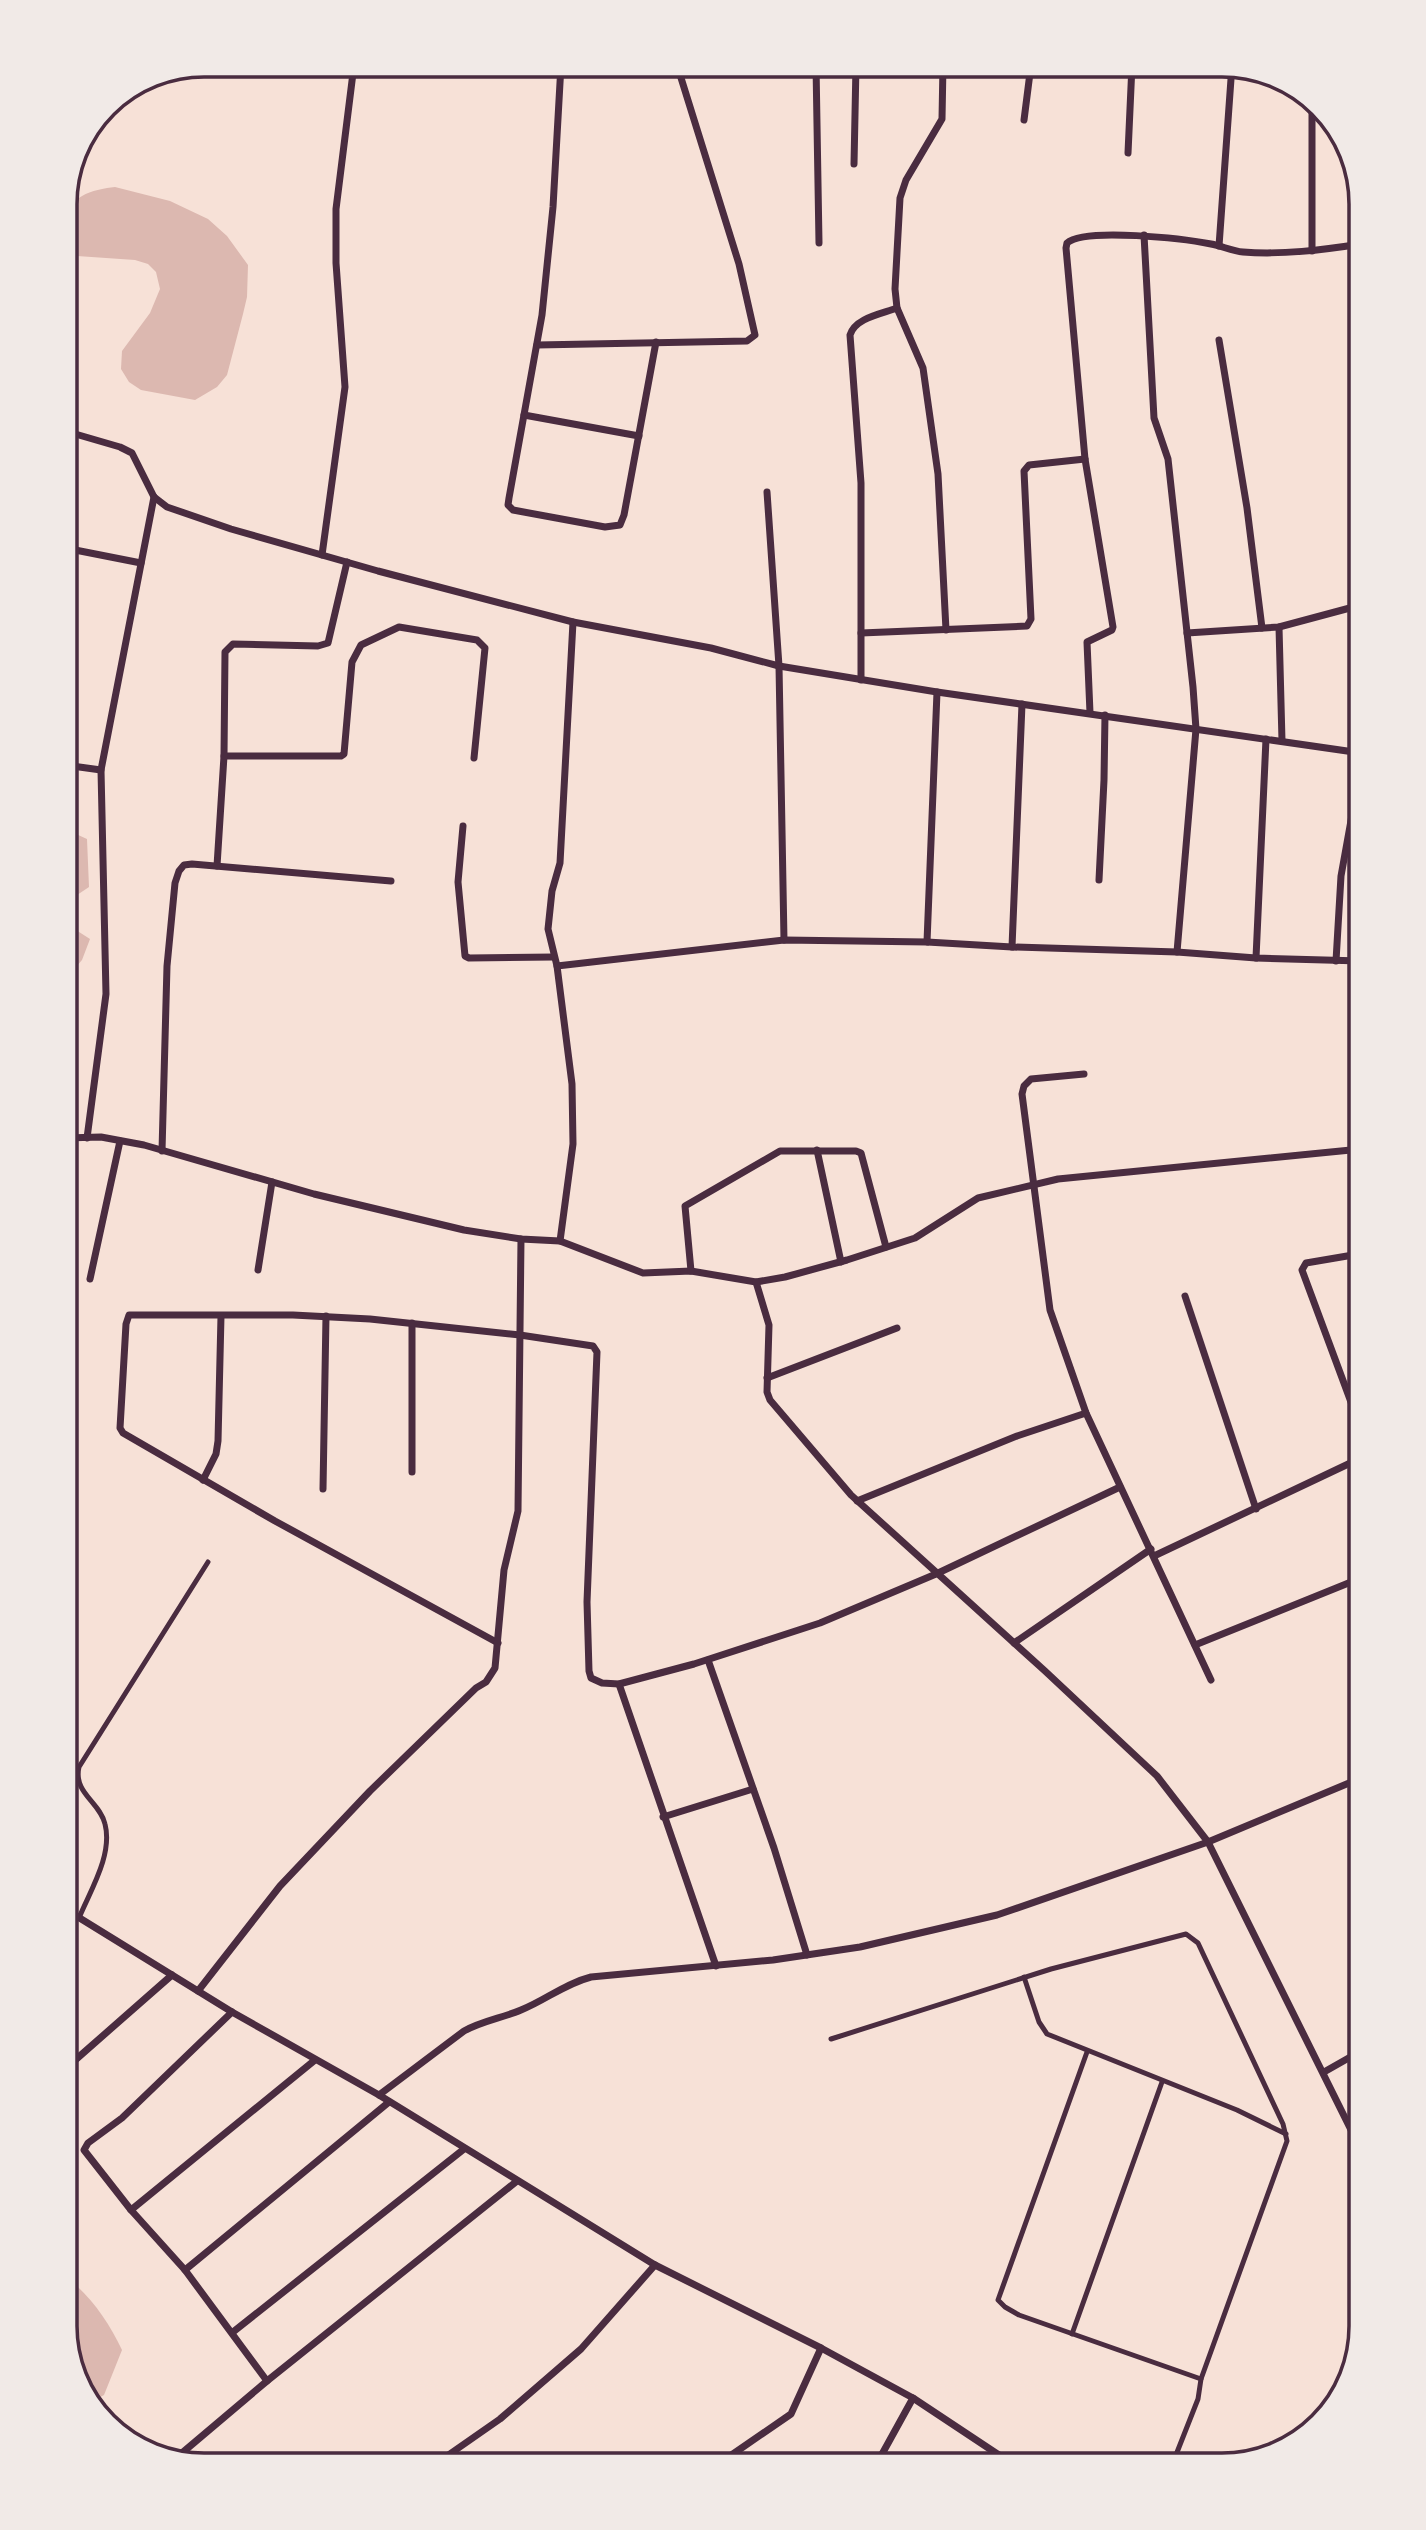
<svg xmlns="http://www.w3.org/2000/svg" width="1426" height="2530" font-family="'PT Sans',sans-serif">
<rect width="100%" height="100%" fill="#f7e1d7"/>
<g fill="#dcb8b0">
<path d="M115,187L170,201L208,219L227,236L248,265L247,297L243,314L227,375L217,387L195,400L141,390L129,382L121,369L122,351L150,313L160,289L156,272L148,264L135,260L77,256L65,250C65,207 70,192 115,187Z"/>
<path d="M65,829L87,839L89,887L71,899L65,915Z"/>
<path d="M65,923L90,939L82,960L68,976L65,984Z"/>
<path d="M65,2276C91,2296 108,2321 122,2350L104,2395L93,2401L76,2380L65,2326Z"/>
</g>
<g fill="none" stroke-linecap="round" stroke-linejoin="round">
<g stroke="#4a2c40" stroke-width="5">
<path d="M79,1918C90,1891 113,1855 105,1824C100,1802 73,1793 79,1767L208,1562"/>
<path d="M1024,1977L1039,2022L1047,2034L1237,2110L1286,2134"/>
<path d="M831,2039L1051,1969L1186,1934L1198,1943L1283,2124L1287,2141L1201,2379L1198,2399L1172,2465"/>
<path d="M1087,2052L998,2300L1005,2307L1019,2315L1201,2379"/>
<path d="M1072,2334L1162,2082"/>
</g>
<g stroke="#4a2c40" stroke-width="7">
<path d="M561,65L553,207L542,315L509,498L508,505L513,510L605,527L620,525L624,515L656,342"/>
<path d="M816,65L819,243"/>
<path d="M943,65L942,119L906,180L900,198L895,289L897,308L923,368L938,474L946,630"/>
<path d="M1024,120L1031,65"/>
<path d="M1128,153L1132,65"/>
<path d="M854,164L856,65"/>
<path d="M1144,235L1154,418L1168,459L1193,687L1196,729L1177,952"/>
<path d="M1219,246L1232,65"/>
<path d="M1312,251V101"/>
<path d="M1219,340L1247,508L1262,628"/>
<path d="M537,345L747,341L755,335L739,264L677,65"/>
<path d="M524,415L639,436"/>
<path d="M65,431L120,447L132,453L154,497L167,507L231,529L378,571L573,622L711,648L779,666L937,692L1361,753"/>
<path d="M767,492L779,666L784,940"/>
<path d="M65,548L141,563"/>
<path d="M322,555L345,387L336,263V209L354,65"/>
<path d="M1279,627L1282,741"/>
<path d="M861,633L1027,626L1031,619L1024,471L1029,465L1085,459"/>
<path d="M1187,633L1279,627L1361,605"/>
<path d="M861,680V483L850,335C855,318 881,314 897,308"/>
<path d="M1090,713L1087,642L1112,630L1113,627L1085,459L1066,248L1067,243C1085,227 1186,239 1211,244C1222,246 1232,251 1243,252C1282,255 1322,250 1361,244"/>
<path d="M224,756H341L344,754L352,662L361,645L399,627L477,640L485,648L474,758"/>
<path d="M65,765L101,770"/>
<path d="M463,826L458,882L465,956L469,958L554,957"/>
<path d="M217,866L224,756L225,652L233,644L318,646L328,643L347,562"/>
<path d="M1099,880L1104,780L1105,715"/>
<path d="M927,942L937,692"/>
<path d="M1012,947L1022,704"/>
<path d="M1256,958L1266,739"/>
<path d="M1336,961L1341,876L1361,765"/>
<path d="M557,966L784,940L927,942L1012,947L1177,952L1256,958L1361,961"/>
<path d="M1084,1074L1031,1079L1024,1086L1022,1094L1050,1310L1086,1413L1211,1680"/>
<path d="M65,1138L101,1137L144,1145L314,1194L464,1230L521,1239L560,1241L643,1273L691,1271L756,1282L785,1277L847,1260L915,1238L978,1198L1058,1179L1361,1149"/>
<path d="M87,1138L106,994L101,770L154,497"/>
<path d="M817,1150L841,1262"/>
<path d="M162,1151L167,966L175,883L179,871L184,865L192,864L391,881"/>
<path d="M560,1241L573,1144L572,1084L557,966L548,929L552,891L560,863L573,622"/>
<path d="M258,1270L272,1182"/>
<path d="M691,1271L685,1206L780,1151H856L861,1153L886,1247"/>
<path d="M90,1279L120,1141"/>
<path d="M756,1282L769,1325L767,1392L770,1400L851,1495L1045,1671L1157,1776L1208,1842L1361,2150"/>
<path d="M1185,1296L1256,1509"/>
<path d="M767,1378L897,1328"/>
<path d="M1361,1429L1302,1270L1306,1263L1353,1255L1358,1260L1361,1283"/>
<path d="M412,1472V1323"/>
<path d="M203,1480L216,1454L218,1441L221,1316"/>
<path d="M323,1489L326,1316"/>
<path d="M857,1501L1017,1436L1086,1413"/>
<path d="M1154,1556L1361,1458"/>
<path d="M498,1643L275,1521L123,1433L120,1428L126,1324L129,1315H293L370,1319L520,1335L593,1346L597,1352L587,1602L589,1671L591,1678L602,1683L619,1684L694,1664L820,1623L936,1574L1120,1487"/>
<path d="M1014,1643L1151,1549"/>
<path d="M1195,1645L1351,1582"/>
<path d="M708,1660L774,1848L807,1955"/>
<path d="M619,1684L716,1966"/>
<path d="M663,1817L753,1789"/>
<path d="M65,1909L232,2012L379,2095L655,2265L821,2348L913,2398L1014,2465"/>
<path d="M198,1991L280,1886L370,1791L476,1688L486,1682L495,1668L504,1570L518,1511L521,1239"/>
<path d="M232,2012L122,2118L88,2143L84,2150L131,2210L185,2270L267,2381"/>
<path d="M65,2069L172,1975"/>
<path d="M1324,2072L1361,2051"/>
<path d="M379,2095L464,2031C482,2021 502,2018 521,2010C546,2000 564,1984 591,1977L773,1960L860,1947L997,1915L1208,1842L1361,1778"/>
<path d="M131,2210L315,2060"/>
<path d="M185,2270L389,2102"/>
<path d="M233,2332L464,2149"/>
<path d="M176,2458L267,2381L517,2181"/>
<path d="M434,2465L500,2419L581,2349L655,2265"/>
<path d="M717,2465L791,2414L821,2348"/>
<path d="M876,2465L913,2398"/>
</g>
</g>
<path d="M0 0H1426V2530H0ZM204 77H1222A127 127 0 0 1 1349 204V2326A127 127 0 0 1 1222 2453H204A127 127 0 0 1 77 2326V204A127 127 0 0 1 204 77Z" fill="#f1eae7" fill-rule="evenodd"/>
<path fill="none" stroke="#4a2c40" stroke-width="3.5" d="M204 77H1222A127 127 0 0 1 1349 204V2326A127 127 0 0 1 1222 2453H204A127 127 0 0 1 77 2326V204A127 127 0 0 1 204 77Z"/>
</svg>
